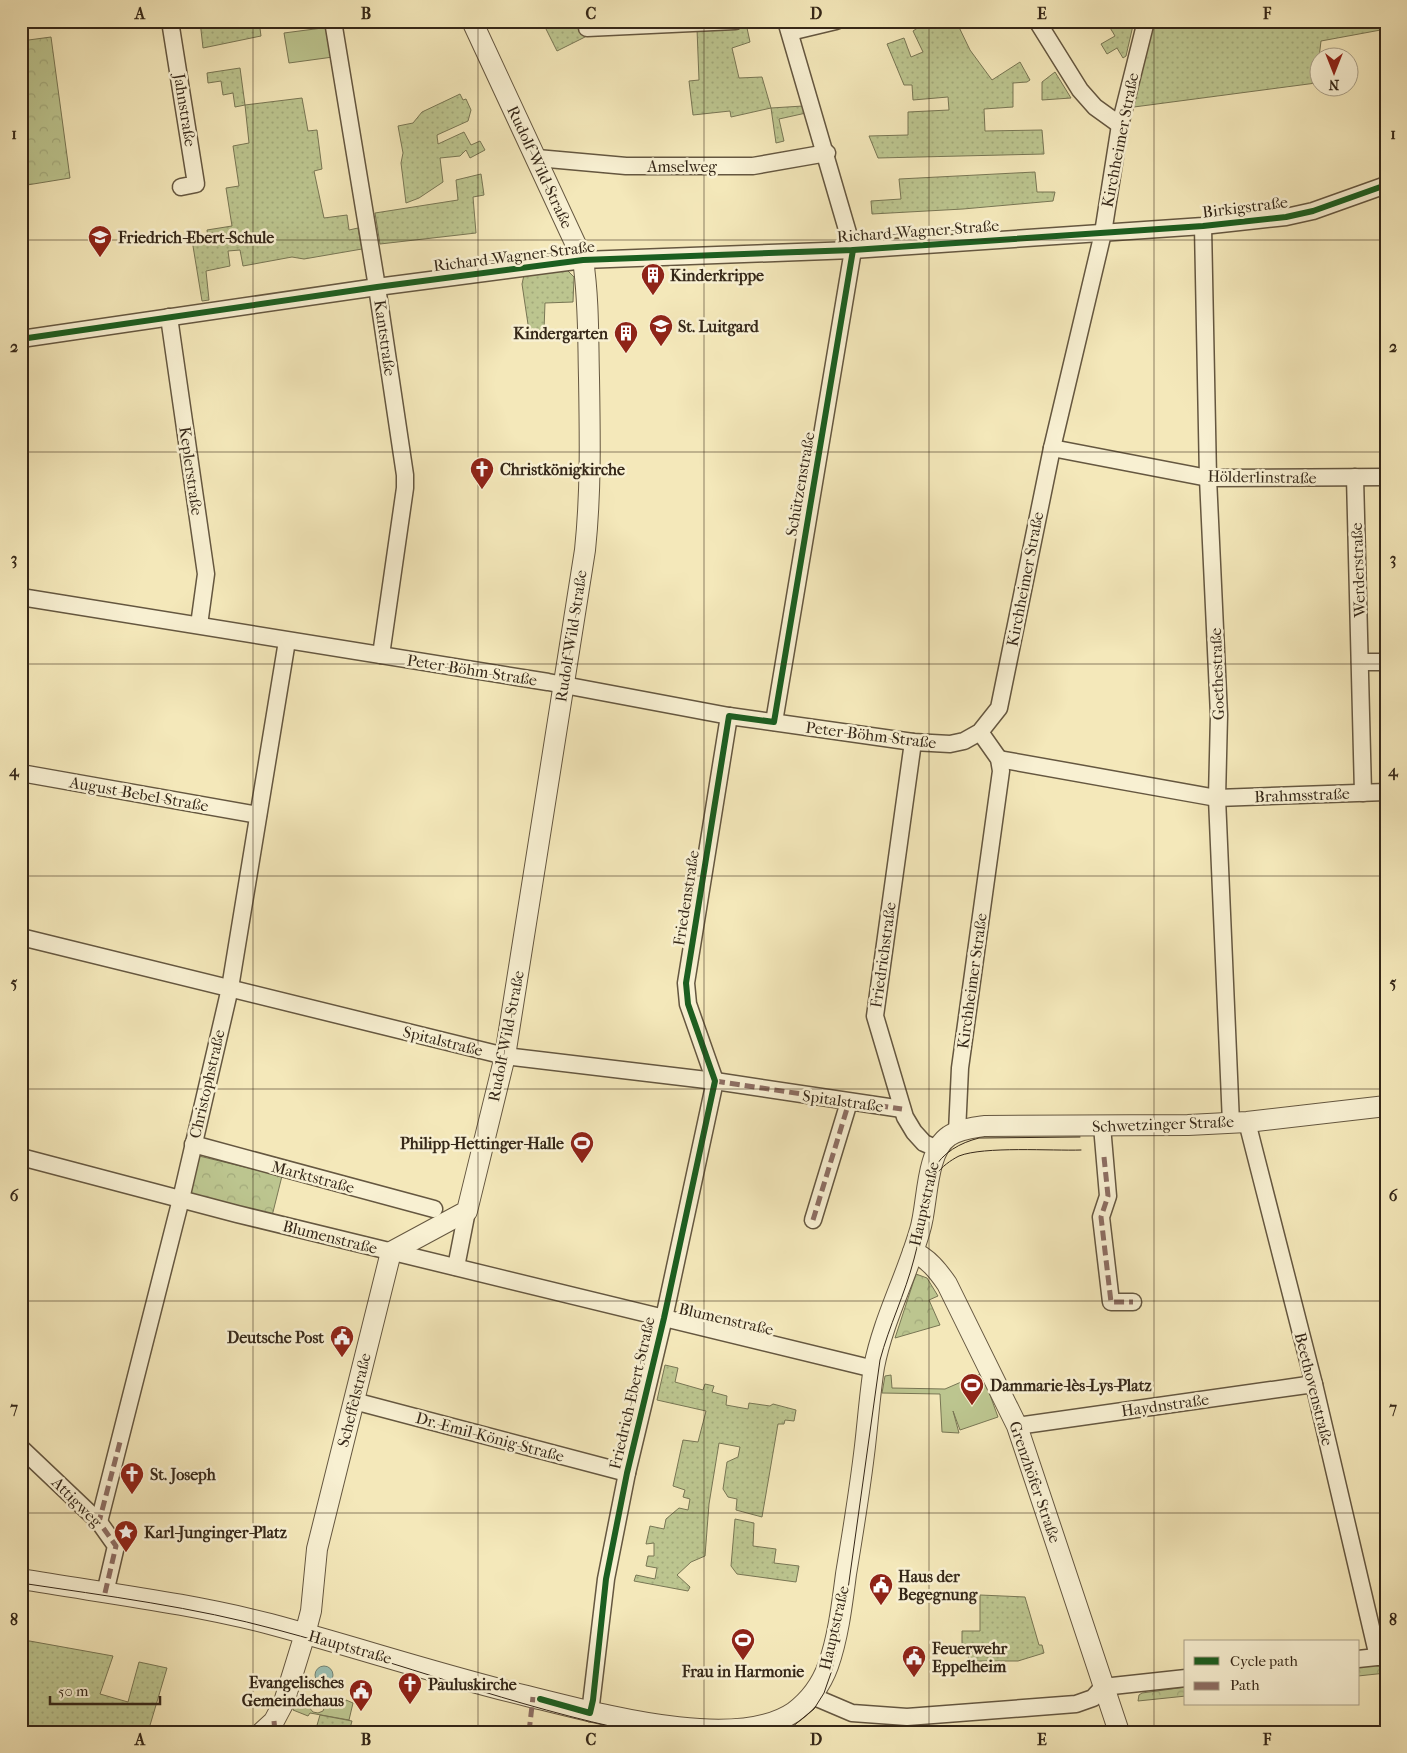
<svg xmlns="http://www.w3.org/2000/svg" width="1407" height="1753" font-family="'IM FELL French Canon',serif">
<defs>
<pattern id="park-crowns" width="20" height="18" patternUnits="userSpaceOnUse" patternTransform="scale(1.25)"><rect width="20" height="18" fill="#bcc58f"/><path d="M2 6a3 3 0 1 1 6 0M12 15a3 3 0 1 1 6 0" fill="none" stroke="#a2a97b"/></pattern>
<pattern id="garden-dots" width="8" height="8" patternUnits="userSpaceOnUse" patternTransform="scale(1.25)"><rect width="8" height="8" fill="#bcc58f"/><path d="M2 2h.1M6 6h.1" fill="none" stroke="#a2a97b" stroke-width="1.8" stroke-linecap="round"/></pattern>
</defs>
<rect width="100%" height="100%" fill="#f4e8ba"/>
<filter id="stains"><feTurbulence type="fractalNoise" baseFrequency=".004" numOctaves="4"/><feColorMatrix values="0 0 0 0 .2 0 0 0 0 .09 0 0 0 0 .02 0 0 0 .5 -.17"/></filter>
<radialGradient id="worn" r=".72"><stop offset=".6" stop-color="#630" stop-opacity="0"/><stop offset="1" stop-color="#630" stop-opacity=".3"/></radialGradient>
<g fill="#bcc58f" stroke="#787654">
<path d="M330,27L333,57L289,63L284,33Z"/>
<path d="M982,1373L998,1417L960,1430L953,1411L959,1433L942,1432L940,1394L882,1393L885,1376L891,1375L892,1388L945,1389Z"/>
<path d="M301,1698L313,1712L318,1713L323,1711L326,1703L332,1702L341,1707H344L346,1700L353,1703L349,1720L310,1713L308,1716L293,1710L298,1699Z"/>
</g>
<g fill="url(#park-crowns)" stroke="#787654">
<path d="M51,37L70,178L21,186V41Z"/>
<path d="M199,1156L282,1176L272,1216L190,1195Z"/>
<path d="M916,1274L927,1278L938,1296L929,1300L940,1325L895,1338Z"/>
<path d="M1386,1661V1673L1358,1676V1664Z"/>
<path d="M1186,1687V1696L1138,1701L1139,1695L1142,1693Z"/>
</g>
<g fill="url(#garden-dots)" stroke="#787654">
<path d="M200,21H259L261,36L203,48Z"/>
<path d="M542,21H581L587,36L557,51Z"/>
<path d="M915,21H956L970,50L992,80L1020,62L1030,80L1027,82L1013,83V107L984,109L985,131L1042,130L1044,154L878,158L869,136L908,135V112L949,110L948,97L913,100L912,85H904L887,44L904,38L911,57L923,52L913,31L919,27Z"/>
<path d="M1106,21H1134L1126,56L1123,58L1117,48L1107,54L1101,44L1115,36Z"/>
<path d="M1151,21H1386V29L1321,41L1316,83L1134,107Z"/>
<path d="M747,28L750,42L732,48L739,78L762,77L771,108L803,106L806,113L779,119L784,141L776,143L771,108L731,117L730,111L693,115L689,81L699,80L697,29Z"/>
<path d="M240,68L245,105L302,98L308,131L317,130L322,169L314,171L324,218L347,215L349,230L358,228L362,249L304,259L292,257L243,266L240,250L228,251L230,266L206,271L209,300L202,301L192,240L208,238L207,230L232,226L226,188L239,186L233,146L249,143L245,105L235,107L233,93L223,95L221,81L208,83L207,73Z"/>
<path d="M1055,72L1071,98L1042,100V82Z"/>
<path d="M460,94L463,100L466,99L471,110L468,121L437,135L438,144L464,132L471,145L480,141L485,150L470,158L466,150L460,156L440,158L443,182L419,198L406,203L401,163L403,153L398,126L413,123L422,112Z"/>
<path d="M1035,172L1037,192H1055L1053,201L963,209L872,214L871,201L901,199L899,179Z"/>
<path d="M481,174L484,195L473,197L476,233L380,244L375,213L458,200L456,180Z"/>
<path d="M566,269L574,277L573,302L545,303L544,330L529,331L522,284L524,275Z"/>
<path d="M665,1365L678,1368L675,1382L703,1390L705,1384L714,1386L712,1392L727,1396L726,1405L748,1409L749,1403L770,1406L773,1404L796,1410L794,1421L785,1420L784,1424H778L762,1517L736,1510L737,1499L728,1497L723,1489L727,1462L738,1457L740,1447L719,1443L709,1504L705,1556L691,1562L677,1575L690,1587L688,1591L634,1581L636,1575L655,1579L657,1568L646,1566L648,1556H654V1543L646,1544L650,1526L664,1529L666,1519L679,1508L688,1510L690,1499L683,1497L685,1490L673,1486L683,1440L698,1442L706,1411L657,1400Z"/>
<path d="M735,1519L754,1523L753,1546L776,1549L774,1563L799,1566L796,1582L737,1574L731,1566Z"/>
<path d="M980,1595L1025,1597L1039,1645H1042L1044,1653L1018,1661H968L969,1652H962V1631H980Z"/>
<path d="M24,1640L113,1656L100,1694L128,1702L139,1662L167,1668L148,1732H21V1655Z"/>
<path d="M320,1715L352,1721L349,1732H315Z"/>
</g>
<circle fill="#9cc0b3" stroke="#738375" cx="324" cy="1675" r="9"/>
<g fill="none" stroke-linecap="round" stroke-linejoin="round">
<g stroke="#655740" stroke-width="19">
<g id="minor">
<path d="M170,21L196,184L181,187"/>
<path d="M333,21L377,287L405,475V488L381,655"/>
<path d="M1037,21L1080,90L1095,107L1120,125"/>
<path d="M587,28L735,21"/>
<path d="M790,32L836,21"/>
<path d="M537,158L626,166H753L827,153"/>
<path d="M1203,226L1208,478L1219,715L1217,798L1231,1123"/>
<path d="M169,317L206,574L199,625"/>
<path d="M21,339L377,287L583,260L853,250L1203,226L1286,217L1313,211L1386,185"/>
<path d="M1052,448L1208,478L1386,477"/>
<path d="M1355,477L1363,793"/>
<path d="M21,597L548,682L729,716L913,742L950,744L964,741L980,732L999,708L1052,448L1103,233L1120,125L1146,21"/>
<path d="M1360,662H1386"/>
<path d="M774,722L853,250L786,21"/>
<path d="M913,742L875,1016L905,1117L914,1132L924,1143L938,1149"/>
<path d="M999,759L1217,798L1386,792"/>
<path d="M21,773L258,815"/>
<path d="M21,937L505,1056L715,1081L902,1109"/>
<path d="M715,1081L688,1004L686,983L729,716"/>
<path d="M1247,1122L1314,1384L1378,1657"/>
<path d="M1102,1126L1108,1196L1101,1217L1111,1302H1133"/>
<path d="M957,1132L960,1068L1001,771L999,759L980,732"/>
<path d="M193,1144L434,1209"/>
<path d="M21,1157L237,1214L874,1369"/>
<path d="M813,1220L849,1102"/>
<path d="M456,1267L467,1211"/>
<path d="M354,1401L627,1473"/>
<path d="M1017,1426L1314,1384"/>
<path d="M21,1448L99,1522L116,1546L105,1593"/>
<path d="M99,1522L181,1199L230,988L287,641"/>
<path d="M1358,1659L1386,1656"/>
<path d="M812,1696L852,1713L907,1717L1076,1704L1093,1698L1103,1687L1186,1678"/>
<path d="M590,1713L606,1579L627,1473L664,1318L715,1081"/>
</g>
</g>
<g stroke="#655740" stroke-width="22">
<g id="tertiary">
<path d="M913,1252C928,1258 938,1271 947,1284L1017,1426L1119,1732"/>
<path d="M21,1579C104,1593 189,1603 270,1624C356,1647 440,1675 527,1696C594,1712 734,1753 794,1712C810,1700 821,1685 828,1666C838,1638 842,1605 846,1574C853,1532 860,1489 865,1446C868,1420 870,1393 874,1367C883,1320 907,1276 920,1230C928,1205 925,1152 949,1136C959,1129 972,1128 984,1126L1188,1125L1247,1122L1386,1106"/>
<path d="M262,1732L274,1721L284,1702L305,1634L311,1611L317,1549L391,1252L467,1211L505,1056L585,550C591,493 590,436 589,378C588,339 589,300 583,260L472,21"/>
</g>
</g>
<use href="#minor" stroke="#f8f0d2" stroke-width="16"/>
<use href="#tertiary" stroke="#f8f0d2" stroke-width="20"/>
<g stroke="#352718" stroke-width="1">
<path d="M933,1170C943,1152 960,1143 979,1138L1080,1137"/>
<path d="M21,1583C107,1596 194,1607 278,1630C398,1662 515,1707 637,1732"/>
<path d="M786,1732L814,1709L824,1693L832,1670L848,1589L880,1360C889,1326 905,1294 914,1259C922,1232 921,1200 936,1175C941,1167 951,1160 959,1156C984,1146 1052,1151 1081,1150"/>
</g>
<g stroke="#8d6e63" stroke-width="5" stroke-dasharray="10 5" stroke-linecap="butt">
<path d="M715,1081L902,1109"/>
<path d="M1104,1157L1108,1196L1101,1217L1111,1302H1133"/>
<path d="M813,1220L849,1102"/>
<path d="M105,1593L116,1546L99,1522L120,1442"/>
<path d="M274,1721L275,1732"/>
<path d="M529,1732L533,1697"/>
</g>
<g stroke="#f8f0d2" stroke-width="9">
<g id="cycleway">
<path d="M21,339L377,287L583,260L853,250L1203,226L1286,217L1313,211L1386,185"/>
<path d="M540,1699L590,1713L593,1700L606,1579L627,1473L664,1318L715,1081L688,1004L686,983L729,716L774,722L853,250"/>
</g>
</g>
<use href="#cycleway" stroke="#1b5e20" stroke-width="6"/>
</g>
<path fill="none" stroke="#352718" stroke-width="1" stroke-opacity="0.55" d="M253,21V1732M478,21V1732M704,21V1732M929,21V1732M1154,21V1732M21,240H1386M21,452H1386M21,664H1386M21,876H1386M21,1089H1386M21,1301H1386M21,1513H1386"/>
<defs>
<g id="school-pin" transform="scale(1.25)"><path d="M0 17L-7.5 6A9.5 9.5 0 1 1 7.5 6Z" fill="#8f2418" stroke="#f8f0d2"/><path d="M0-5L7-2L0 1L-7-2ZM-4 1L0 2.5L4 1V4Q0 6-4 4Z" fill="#fff"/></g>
<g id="building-pin" transform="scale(1.25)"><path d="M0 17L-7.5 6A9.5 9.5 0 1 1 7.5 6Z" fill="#8f2418" stroke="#f8f0d2"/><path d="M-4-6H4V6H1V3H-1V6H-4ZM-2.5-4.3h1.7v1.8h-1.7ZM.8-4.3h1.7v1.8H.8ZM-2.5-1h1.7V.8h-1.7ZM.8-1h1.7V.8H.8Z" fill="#fff"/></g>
<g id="church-pin" transform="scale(1.25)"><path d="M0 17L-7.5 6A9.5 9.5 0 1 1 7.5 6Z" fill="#8f2418" stroke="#f8f0d2"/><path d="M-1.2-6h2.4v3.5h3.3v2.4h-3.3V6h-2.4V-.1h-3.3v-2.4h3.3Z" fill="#fff"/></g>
<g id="stadium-pin" transform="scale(1.25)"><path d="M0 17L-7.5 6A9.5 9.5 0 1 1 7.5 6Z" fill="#8f2418" stroke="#f8f0d2"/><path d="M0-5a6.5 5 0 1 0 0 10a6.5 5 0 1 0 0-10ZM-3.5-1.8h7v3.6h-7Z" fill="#fff"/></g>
<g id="civic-pin" transform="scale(1.25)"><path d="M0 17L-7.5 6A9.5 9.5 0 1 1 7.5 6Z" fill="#8f2418" stroke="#f8f0d2"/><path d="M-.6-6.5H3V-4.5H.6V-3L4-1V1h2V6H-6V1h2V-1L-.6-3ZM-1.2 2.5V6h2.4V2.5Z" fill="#fff"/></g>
<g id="sight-pin" transform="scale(1.25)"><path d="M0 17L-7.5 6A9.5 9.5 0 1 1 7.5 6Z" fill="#8f2418" stroke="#f8f0d2"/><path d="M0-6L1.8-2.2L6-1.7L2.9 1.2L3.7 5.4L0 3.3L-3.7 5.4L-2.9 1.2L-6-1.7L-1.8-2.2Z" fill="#fff"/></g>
</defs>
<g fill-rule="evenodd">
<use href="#school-pin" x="100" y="237"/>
<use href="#building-pin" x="653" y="275"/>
<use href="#school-pin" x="661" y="326"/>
<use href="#building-pin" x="626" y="333"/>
<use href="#church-pin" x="482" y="469"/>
<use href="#stadium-pin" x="582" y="1143"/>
<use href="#civic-pin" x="342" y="1337"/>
<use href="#stadium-pin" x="972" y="1385"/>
<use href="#church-pin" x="132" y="1474"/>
<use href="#sight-pin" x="126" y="1532"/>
<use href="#civic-pin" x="881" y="1585"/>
<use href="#stadium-pin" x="743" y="1640"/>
<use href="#civic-pin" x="914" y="1657"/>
<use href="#church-pin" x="410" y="1684"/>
<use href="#civic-pin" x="361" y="1691"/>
</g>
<g text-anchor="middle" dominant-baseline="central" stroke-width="5" stroke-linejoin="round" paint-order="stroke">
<g font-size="16" fill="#352718" stroke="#f8f0d2">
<text transform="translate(185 110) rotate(81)">Jahnstraße</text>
<text transform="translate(1120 140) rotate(-79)">Kirchheimer Straße</text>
<text x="682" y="166">Amselweg</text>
<text transform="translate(540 167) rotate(65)">Rudolf-Wild-Straße</text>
<text transform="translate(1245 207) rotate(-7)">Birkigstraße</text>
<text transform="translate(918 231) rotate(-4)">Richard-Wagner-Straße</text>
<text transform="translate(514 256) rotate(-7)">Richard-Wagner-Straße</text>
<text transform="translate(385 338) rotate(82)">Kantstraße</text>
<text transform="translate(191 471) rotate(82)">Keplerstraße</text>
<text transform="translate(1262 477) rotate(1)">Hölderlinstraße</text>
<text transform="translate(800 484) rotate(-80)">Schützenstraße</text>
<text transform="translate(1358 570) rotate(-92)">Werderstraße</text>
<text transform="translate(1025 579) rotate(-79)">Kirchheimer Straße</text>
<text transform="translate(571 636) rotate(-81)">Rudolf-Wild-Straße</text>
<text transform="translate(472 670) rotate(9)">Peter-Böhm-Straße</text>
<text transform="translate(1217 674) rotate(-92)">Goethestraße</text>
<text transform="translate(871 735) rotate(7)">Peter-Böhm-Straße</text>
<text transform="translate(139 794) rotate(10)">August-Bebel-Straße</text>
<text transform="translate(1302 795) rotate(-2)">Brahmsstraße</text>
<text transform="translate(686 898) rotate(-81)">Friedenstraße</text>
<text transform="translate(883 955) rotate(-82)">Friedrichstraße</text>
<text transform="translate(972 981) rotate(-82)">Kirchheimer Straße</text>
<text transform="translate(506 1036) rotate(-79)">Rudolf-Wild-Straße</text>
<text transform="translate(443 1041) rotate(14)">Spitalstraße</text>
<text transform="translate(207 1084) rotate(-77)">Christophstraße</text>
<text transform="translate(843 1101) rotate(8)">Spitalstraße</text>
<text transform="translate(1163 1124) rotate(-2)">Schwetzinger Straße</text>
<text transform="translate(313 1177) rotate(15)">Marktstraße</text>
<text transform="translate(924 1204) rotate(-77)">Hauptstraße</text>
<text transform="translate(330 1237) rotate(14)">Blumenstraße</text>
<text transform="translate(726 1319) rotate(13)">Blumenstraße</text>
<text transform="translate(1314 1389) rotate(76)">Beethovenstraße</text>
<text transform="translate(632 1393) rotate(-77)">Friedrich-Ebert-Straße</text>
<text transform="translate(354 1400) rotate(-76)">Scheffelstraße</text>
<text transform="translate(1165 1405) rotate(-8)">Haydnstraße</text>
<text transform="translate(490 1437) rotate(15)">Dr.-Emil-König-Straße</text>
<text transform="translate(1035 1482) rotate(71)">Grenzhöfer Straße</text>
<text transform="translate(77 1502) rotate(45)">Attigweg</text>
<text transform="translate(834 1628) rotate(-77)">Hauptstraße</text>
<text transform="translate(350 1647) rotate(16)">Hauptstraße</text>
</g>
<g font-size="16" font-weight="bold" fill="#352718" stroke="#f8f0d2" text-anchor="start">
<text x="118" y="237">Friedrich-Ebert-Schule</text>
<text x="670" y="275">Kinderkrippe</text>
<text x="678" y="326">St. Luitgard</text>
<text x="608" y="333" text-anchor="end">Kindergarten</text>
<text x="500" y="469">Christkönigkirche</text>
<text x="564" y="1143" text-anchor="end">Philipp-Hettinger-Halle</text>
<text x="324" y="1337" text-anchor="end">Deutsche Post</text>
<text x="990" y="1385">Dammarie-lès-Lys-Platz</text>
<text x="150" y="1474">St. Joseph</text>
<text x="144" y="1532">Karl-Junginger-Platz</text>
<text x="898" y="1576">Haus der<tspan x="898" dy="18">Begegnung</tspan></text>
<text x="932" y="1648">Feuerwehr<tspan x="932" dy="18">Eppelheim</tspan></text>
<text x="743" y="1671" text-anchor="middle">Frau in Harmonie</text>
<text x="344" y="1682" text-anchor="end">Evangelisches<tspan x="344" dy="18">Gemeindehaus</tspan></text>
<text x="428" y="1684">Pauluskirche</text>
</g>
</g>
<rect width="1407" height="1753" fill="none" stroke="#f4e8ba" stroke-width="55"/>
<rect x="1184" y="1640" width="175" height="65" fill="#f8f0d2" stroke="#aaa088"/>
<rect x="1194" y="1657" width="25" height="8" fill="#1b5e20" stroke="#aaa088"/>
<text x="1230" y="1666" font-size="15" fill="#352718">Cycle path</text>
<rect x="1194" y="1682" width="25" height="8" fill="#8d6e63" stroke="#aaa088"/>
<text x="1230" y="1690" font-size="15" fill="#352718">Path</text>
<g transform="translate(1334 72) rotate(180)"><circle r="24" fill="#f8f0d2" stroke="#aaa088"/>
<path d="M0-4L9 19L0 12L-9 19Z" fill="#8f2418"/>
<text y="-8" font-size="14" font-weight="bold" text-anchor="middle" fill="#352718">N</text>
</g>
<path d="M50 1696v8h110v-8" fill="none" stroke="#352718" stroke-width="2.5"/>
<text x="58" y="1696" font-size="15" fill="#352718" stroke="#f8f0d2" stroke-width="4" paint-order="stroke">50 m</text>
<rect x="28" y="28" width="1352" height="1698" fill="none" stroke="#352718" stroke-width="2"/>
<g font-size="16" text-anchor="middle" font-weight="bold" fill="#352718">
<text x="140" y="19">A</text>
<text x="366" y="19">B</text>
<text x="591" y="19">C</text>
<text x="816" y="19">D</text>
<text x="1042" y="19">E</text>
<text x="1267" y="19">F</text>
<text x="14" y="139">1</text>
<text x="1393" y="139">1</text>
<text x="14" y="352">2</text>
<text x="1393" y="352">2</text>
<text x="14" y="564">3</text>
<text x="1393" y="564">3</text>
<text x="14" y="776">4</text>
<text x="1393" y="776">4</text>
<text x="14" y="988">5</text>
<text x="1393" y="988">5</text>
<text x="14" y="1201">6</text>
<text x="1393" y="1201">6</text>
<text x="14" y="1413">7</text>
<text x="1393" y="1413">7</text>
<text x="14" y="1625">8</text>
<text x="1393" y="1625">8</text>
<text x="140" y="1745">A</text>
<text x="366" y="1745">B</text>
<text x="591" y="1745">C</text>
<text x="816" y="1745">D</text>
<text x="1042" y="1745">E</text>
<text x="1267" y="1745">F</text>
</g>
<rect width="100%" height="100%" filter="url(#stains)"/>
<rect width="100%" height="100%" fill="url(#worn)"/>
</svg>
